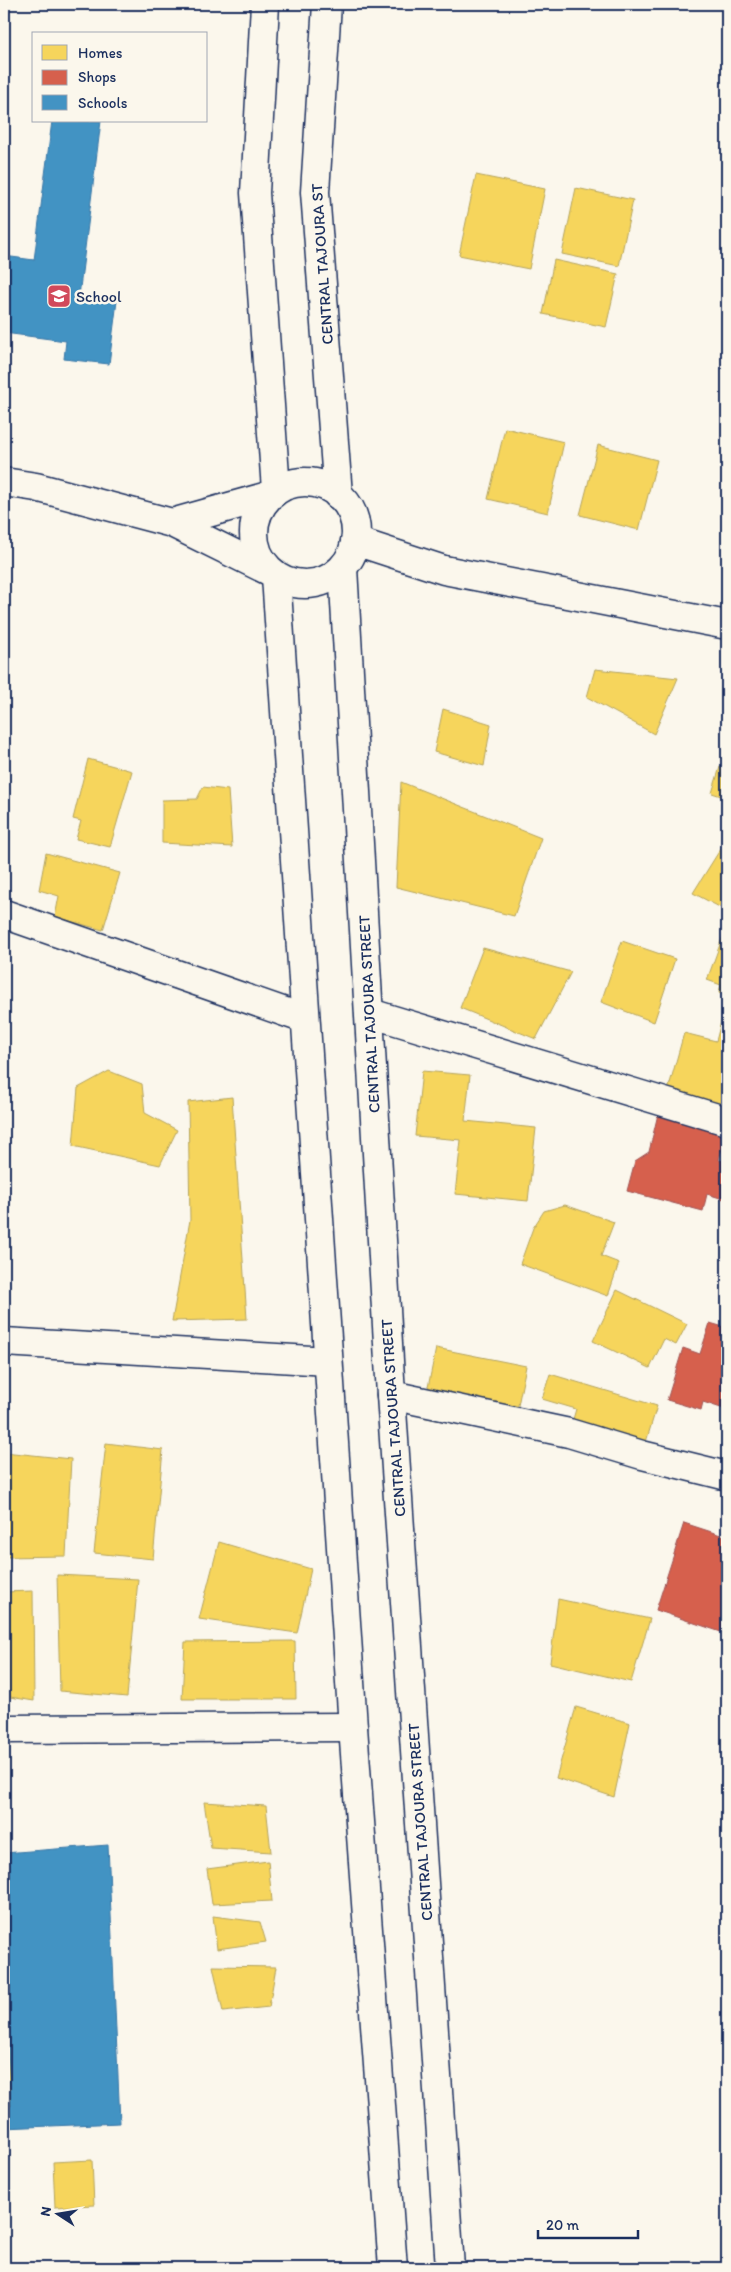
<svg xmlns="http://www.w3.org/2000/svg" width="731" height="2272" font-family="Itim,sans-serif">
<rect width="100%" height="100%" fill="#fbf7ec"/>
<filter id="ink" filterUnits="userSpaceOnUse"><feTurbulence type="fractalNoise" baseFrequency=".02" numOctaves="2"/><feDisplacementMap in="SourceGraphic" scale="10" xChannelSelector="R" yChannelSelector="G"/><feConvolveMatrix kernelMatrix="1 2 1 2 8 2 1 2 1" color-interpolation-filters="sRGB"/></filter>
<g filter="url(#ink)">
<g fill="#f6d55c" stroke="#b4a35d">
<path d="M476,175L545,189L529,269L459,255Z"/>
<path d="M576,188L633,200L619,266L562,254Z"/>
<path d="M554,260L618,274L606,327L543,314Z"/>
<path d="M505,428L564,442L548,513L488,499Z"/>
<path d="M598,445L657,460L639,530L580,515Z"/>
<path d="M595,669L678,678L654,734L587,697Z"/>
<path d="M443,709L491,724L484,766L434,752Z"/>
<path d="M88,759L132,771L110,847L76,839L81,821L73,819Z"/>
<path d="M720,767L727,770V798L712,793Z"/>
<path d="M401,782L541,838L514,916L396,887Z"/>
<path d="M203,787L228,790L232,847L162,843V800L197,799Z"/>
<path d="M723,845L727,847V911L693,893Z"/>
<path d="M46,853L120,873L103,930L55,917L59,896L39,890Z"/>
<path d="M727,925V997L719,992L721,985L707,980Z"/>
<path d="M622,941L675,959L654,1022L601,1002Z"/>
<path d="M483,948L571,972L536,1039L460,1008Z"/>
<path d="M726,1003L727,1096L724,1110L667,1094L684,1033L716,1041Z"/>
<path d="M109,1071L142,1084L145,1113L177,1130L160,1165L73,1146L78,1088Z"/>
<path d="M422,1071L470,1075L465,1121L536,1128L528,1201L455,1194L461,1140L415,1136Z"/>
<path d="M232,1097L247,1319L172,1321L190,1220L188,1102Z"/>
<path d="M565,1205L614,1222L601,1256L619,1263L608,1296L520,1264L533,1228L544,1211Z"/>
<path d="M617,1290L687,1324L676,1345L664,1339L650,1368L593,1341Z"/>
<path d="M436,1348L526,1366L512,1435L422,1417Z"/>
<path d="M550,1374L657,1406L642,1455L569,1433L576,1409L542,1399Z"/>
<path d="M106,1443L163,1450L153,1559L94,1553Z"/>
<path d="M4,1452L71,1459L66,1556L4,1557Z"/>
<path d="M219,1542L311,1569L297,1633L199,1619Z"/>
<path d="M57,1575L138,1579L127,1697L60,1691Z"/>
<path d="M33,1591L34,1701L4,1696V1592Z"/>
<path d="M558,1599L650,1619L631,1682L550,1663Z"/>
<path d="M295,1641L296,1699H182L185,1642Z"/>
<path d="M576,1707L630,1723L614,1797L556,1778Z"/>
<path d="M204,1802L266,1806L271,1852L211,1848Z"/>
<path d="M268,1861L272,1901L212,1904L207,1869Z"/>
<path d="M213,1916L260,1922L266,1942L217,1949Z"/>
<path d="M213,1966L276,1967L269,2007L223,2012Z"/>
<path d="M4,1971L11,2106H4Z"/>
<path d="M92,2160L94,2205L55,2207L53,2162Z"/>
</g>
<g fill="#d6604d" stroke="#9e5152">
<path d="M658,1114L726,1132L719,1160L727,1162V1200L707,1194L703,1211L627,1191L635,1161L649,1152Z"/>
<path d="M710,1323L727,1328V1410L703,1402L701,1410L667,1400L683,1348L700,1354Z"/>
<path d="M684,1523L727,1537V1634L656,1610Z"/>
</g>
<g fill="#4393c3" stroke="#3775a5">
<path d="M52,121H101L79,296L117,301L109,364L64,359L66,341L4,333V256L34,260Z"/>
<path d="M108,1845L120,2123L4,2128V2106H11L4,1971V1853Z"/>
</g>
<g fill="none" stroke-linecap="round" stroke-linejoin="round">
<g stroke="#1b2f5e" stroke-width="31">
<g id="minor">
<path d="M4,482L36,487L172,523L269,571"/>
<path d="M172,523L268,496"/>
<path d="M355,541L444,570L727,625"/>
<path d="M4,914L305,1019"/>
<path d="M370,1013L727,1121"/>
<path d="M4,1342L328,1361"/>
<path d="M391,1395L569,1433L642,1455L727,1476"/>
<path d="M4,1729L353,1727"/>
</g>
</g>
<g stroke="#1b2f5e" stroke-width="31">
<g id="major">
<path d="M265,4L255,193L276,490"/>
<path d="M327,4L315,192L338,495"/>
<circle cx="305" cy="533" r="51"/>
<path d="M343,568L391,1395L450,2268"/>
<path d="M276,576L353,1727L393,2268"/>
</g>
</g>
<use href="#minor" stroke="#fbf7ec" stroke-width="28"/>
<use href="#major" stroke="#fbf7ec" stroke-width="28"/>
</g>
</g>
<defs>
<g id="school-square" transform="scale(1.25)"><rect x="-9" y="-9" width="18" height="18" rx="4" fill="#d1495b" stroke="#fbf7ec"/><path d="M0-5L7-2L0 1L-7-2ZM-4 1L0 2.5L4 1V4Q0 6-4 4Z" fill="#fff"/></g>
</defs>
<g fill-rule="evenodd">
<use href="#school-square" x="59" y="296"/>
</g>
<g text-anchor="middle" dominant-baseline="central" stroke-width="5" stroke-linejoin="round" paint-order="stroke">
<g font-size="16" fill="#1b2f5e" stroke="#fbf7ec">
<text transform="translate(322 264) rotate(-94)">CENTRAL TAJOURA ST</text>
<text transform="translate(369 1014) rotate(-93)">CENTRAL TAJOURA STREET</text>
<text transform="translate(393 1418) rotate(-94)">CENTRAL TAJOURA STREET</text>
<text transform="translate(420 1822) rotate(-94)">CENTRAL TAJOURA STREET</text>
</g>
<g font-size="16" fill="#1b2f5e" stroke="#fbf7ec" text-anchor="start">
<text x="76" y="296">School</text>
</g>
</g>
<rect width="731" height="2272" fill="none" stroke="#fbf7ec" stroke-width="20"/>
<rect x="10" y="10" width="711" height="2252" fill="none" stroke="#1b2f5e" stroke-width="2" filter="url(#ink)"/>
<rect x="32" y="32" width="175" height="90" fill="#fbf7ec" stroke="#a1a7b3"/>
<rect x="42" y="45" width="25" height="15" fill="#f6d55c" stroke="#a1a7b3"/>
<text x="78" y="58" font-size="15" fill="#1b2f5e">Homes</text>
<rect x="42" y="70" width="25" height="15" fill="#d6604d" stroke="#a1a7b3"/>
<text x="78" y="82" font-size="15" fill="#1b2f5e">Shops</text>
<rect x="42" y="95" width="25" height="15" fill="#4393c3" stroke="#a1a7b3"/>
<text x="78" y="108" font-size="15" fill="#1b2f5e">Schools</text>
<g transform="translate(58 2214) rotate(282)" stroke="#fbf7ec" stroke-width="4" paint-order="stroke">
<path d="M0-4L9 19L0 12L-9 19Z" fill="#1b2f5e"/>
<text y="-8" font-size="14" font-weight="bold" text-anchor="middle" fill="#1b2f5e">N</text>
</g>
<path d="M538 2230v8h100v-8" fill="none" stroke="#1b2f5e" stroke-width="2.5"/>
<text x="546" y="2230" font-size="15" fill="#1b2f5e" stroke="#fbf7ec" stroke-width="4" paint-order="stroke">20 m</text>
</svg>
